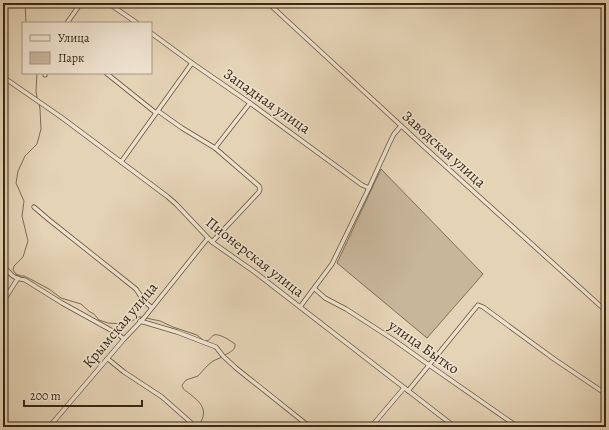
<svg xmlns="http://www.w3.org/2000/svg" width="609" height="430" font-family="Alegreya,serif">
<rect width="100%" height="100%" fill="#e5d3b5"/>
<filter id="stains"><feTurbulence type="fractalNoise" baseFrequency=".005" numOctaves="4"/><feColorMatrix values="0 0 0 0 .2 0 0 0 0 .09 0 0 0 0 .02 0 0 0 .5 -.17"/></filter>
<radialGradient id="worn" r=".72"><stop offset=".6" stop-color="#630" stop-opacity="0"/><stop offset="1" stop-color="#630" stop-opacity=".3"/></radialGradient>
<path fill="#c8b69a" stroke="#807058" d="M381,169L483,274L427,338L337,263Z"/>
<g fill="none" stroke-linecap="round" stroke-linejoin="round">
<g stroke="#7c6c55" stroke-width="1">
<path d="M25,3L26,23"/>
<path d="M37,73L36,91L37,98"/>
<path d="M39,103L40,109L41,129L37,144L25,156L18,171L16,183L24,201L22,216L28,241L23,257L14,266L13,270L16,274L21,276H24L34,281L49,289L61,298L81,304L90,312L94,314L99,320L108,323L124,324L130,322L139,317H143"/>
<path d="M146,318L160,321L173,327L197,335L203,340"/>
<path d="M206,341C211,340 210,337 214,335C219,333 231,341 235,344C236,350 230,352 225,355"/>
<path d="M198,427C208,412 204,405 190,394C186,391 183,390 182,385L186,380L198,376L207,366L213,361L222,357"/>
</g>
<g stroke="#63543d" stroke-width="5">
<g id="minor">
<path d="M108,3L137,23"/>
<path d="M268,3L422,145L606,311"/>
<path d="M67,23L81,3"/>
<path d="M151,33L192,63L250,103L362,185L369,188"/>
<path d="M106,73L156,113"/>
<path d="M45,75V73"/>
<path d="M3,77L61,117L168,197L176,204L212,242L256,273L455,427"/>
<path d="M158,111L182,128L215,148L259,186L260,189L259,192L212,242"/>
<path d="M215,148L250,103"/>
<path d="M121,162L192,63"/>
<path d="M3,183L5,185L3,188"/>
<path d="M34,207L48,219L136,289L144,301L151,307"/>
<path d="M3,266C11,274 13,279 25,280L62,303L118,334L124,339"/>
<path d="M315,289L325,298L346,309L394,340L429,365L518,427"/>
<path d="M3,302L18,278"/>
<path d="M300,307L332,264L369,188L389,144L394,134L401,126"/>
<path d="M140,321L177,332L216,347L223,356L236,368L310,427"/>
<path d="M108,359L124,372L162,397L196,427"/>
<path d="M408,391L478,305L483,307L554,359L606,394"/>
<path d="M49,427L124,339L144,318L208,238"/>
<path d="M371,427L404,388"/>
</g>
</g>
<use href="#minor" stroke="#eee2cf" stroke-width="3.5"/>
</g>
<g text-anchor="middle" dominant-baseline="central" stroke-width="3" stroke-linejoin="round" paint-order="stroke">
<g font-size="15" fill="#382915" stroke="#eee2cf">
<text transform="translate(267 101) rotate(35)">Западная улица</text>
<text transform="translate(444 149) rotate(42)">Заводская улица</text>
<text transform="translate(255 257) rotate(38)">Пионерская улица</text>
<text transform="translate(120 325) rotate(-50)">Крымская улица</text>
<text transform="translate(424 347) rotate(35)">улица Бытко</text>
</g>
</g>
<rect width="609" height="430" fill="none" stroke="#e5d3b5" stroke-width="16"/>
<rect x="4" y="4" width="601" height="422" fill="none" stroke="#382915" stroke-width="2"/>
<rect x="8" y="8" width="593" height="414" fill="none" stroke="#382915"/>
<rect x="22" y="22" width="130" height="52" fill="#eee2cf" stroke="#a59885"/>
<rect x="30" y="35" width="20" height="6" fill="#eee2cf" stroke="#a59885"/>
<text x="58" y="42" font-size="12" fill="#382915">Улица</text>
<rect x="30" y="52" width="20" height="12" fill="#c8b69a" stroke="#a59885"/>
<text x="58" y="62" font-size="12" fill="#382915">Парк</text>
<path d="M24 400v6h118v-6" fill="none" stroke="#382915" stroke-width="2"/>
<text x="30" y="400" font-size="12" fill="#382915" stroke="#eee2cf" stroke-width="3" paint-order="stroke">200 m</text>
<rect width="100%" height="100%" filter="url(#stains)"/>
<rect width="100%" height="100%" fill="url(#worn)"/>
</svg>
